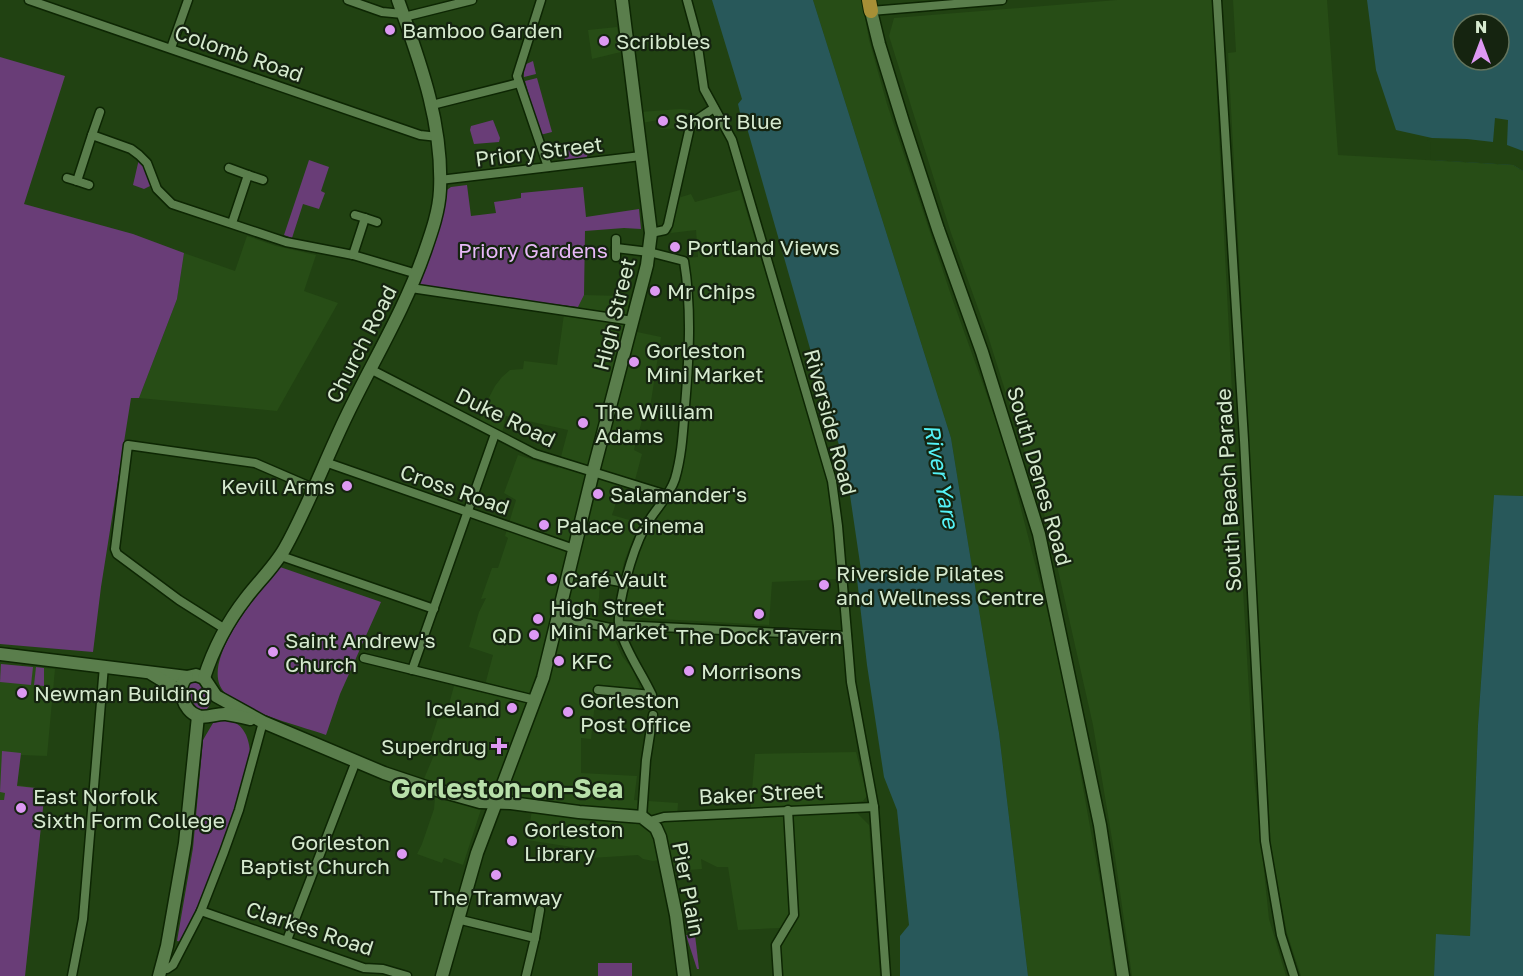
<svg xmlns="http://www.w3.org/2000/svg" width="1523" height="976" font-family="'Golos Text',sans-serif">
<rect width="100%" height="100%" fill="#214212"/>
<g fill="#274d16">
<path d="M813,0H862L869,40L887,104L952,298L1004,443L1055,641L1069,710L1105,910L1114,976H1028L999,733L951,438Z"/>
<path d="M1117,0H1212L1236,470L1254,777L1269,919L1286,976H1132L1115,857L1093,725L1049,530L988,336L951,233L889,36L894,18Z"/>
<path d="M1233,0H1327L1338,155L1513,165L1523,171V496L1494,495L1478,725L1470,936L1437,934L1434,976H1301L1287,933L1271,851L1228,53L1236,52Z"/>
<path d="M617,27L621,52L592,59L588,30Z"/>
<path d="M680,109L691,110L688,128L660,129L658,120L642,123L640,112Z"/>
<path d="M740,190L825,469L830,503L837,579L772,582L769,625L624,617L628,581L644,534L672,495L683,468L689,406L690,286L686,258L698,257L696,230L671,233L678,198L691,194L695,202Z"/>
<path d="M247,236L276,246L316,255L304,291L338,303L277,411L139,398L177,299L184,253L235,271Z"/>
<path d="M584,295L622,296L630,300L623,329L661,337L649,414L644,413L634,450L642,454L634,484L623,482L612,515L643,524L633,539L624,562L620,583L600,580L599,598L594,621L611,627L614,638L622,656L633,670L643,696L596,693L591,739L581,738V773L637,776L634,800L678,803L677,819L750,816L755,754L856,752L867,796L863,801L857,802L858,814L869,825L880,976H782L780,928L738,930L728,867H717L701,859L702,869L674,871L671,858L653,861L643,859L638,855L591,858V850L527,840L533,804L510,798L505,791L494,788L491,794L485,797L463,865L444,858L442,863L417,854L422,844L434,809L435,798L429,795L433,784L423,781L437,748L429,746L438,718L445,719L454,686L485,693V685L493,655L469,647L479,612L486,598L481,599L492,568H498L508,538L505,536L516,500L504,493L518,455L558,468L568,430L506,416L502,433L480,420L483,409L495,386L502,377L510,370L523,369L524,361L557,365L564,314L567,307H578Z"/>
<path d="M0,664L55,669L47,756L21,755L17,785L45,789L25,976H0Z"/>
</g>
<g fill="#693d77">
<path d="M0,57L65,76L24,204L133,234L184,253L177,299L139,398H131L101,587L93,652L0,644Z"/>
<path d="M533,61L536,74L524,77V65Z"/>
<path d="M537,78L552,132L540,135L525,81Z"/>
<path d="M493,120L500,138L499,142L474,144L470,130L471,126Z"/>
<path d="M587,148L588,154L586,159L565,162L564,151Z"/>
<path d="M139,159L144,164L152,185L144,189L133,185Z"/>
<path d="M309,160L329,167L321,191L325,193L319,209L303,204L292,238L284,235Z"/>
<path d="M467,185L471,216L496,213L494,202L521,198V193L583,187L586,217L639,209L641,229L624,228L585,231L584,295L578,307L416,287L444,192L451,187Z"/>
<path d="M280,567L381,602L340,694L326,735C300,726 243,712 225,693C196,664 261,590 280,567Z"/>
<path d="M1,664L33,667L31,685L0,682Z"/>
<path d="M36,667L44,668V686L34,685Z"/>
<path d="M191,681H200C206,690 216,701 206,710L197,709L187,693L188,684Z"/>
<path d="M225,720C242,721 249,736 250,752C250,767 243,782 239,796C224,846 205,895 183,942L177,941L193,848L203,740L213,723Z"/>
<path d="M2,751L21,753L17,786L45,789L25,976H0V800H4L5,793L0,792Z"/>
<path d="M686,935H695L699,969H697Z"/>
<rect x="598" y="963" width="34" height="13"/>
</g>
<g fill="#28585a" fill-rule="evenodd">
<path d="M712,0H813L951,438L999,733L1028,976H900V936L909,925L897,810L884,777L867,665L857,579L861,570L846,468L815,366L743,114L740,113L738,104L742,99Z"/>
<path d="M1367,0H1523V171L1513,165L1434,160L1432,138L1396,130L1376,70ZM1463,24H1499V60H1463Z"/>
<path d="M1494,495L1523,496V976H1434L1436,934L1470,936L1478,725Z"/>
</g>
<path fill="#214212" d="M1495,118L1508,120L1507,145L1523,151V171L1513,165L1431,160L1430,141L1427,140L1432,138L1467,139L1493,142Z"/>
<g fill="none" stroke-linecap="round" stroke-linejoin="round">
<g stroke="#0d2603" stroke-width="11">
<g id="street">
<path d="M29,0L420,135L438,137"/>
<path d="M348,0L382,12L403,14"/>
<path d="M541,0L517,76L548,167"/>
<path d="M687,0L696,33L704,89L732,140L832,481L838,526L851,682L874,807L886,976"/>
<path d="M1217,0L1244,440L1265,841L1281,935L1294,976"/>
<path d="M871,11L1002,0"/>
<path d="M404,17L472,0"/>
<path d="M171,48L188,0"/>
<path d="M436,104L519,83"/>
<path d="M92,135L100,112"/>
<path d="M229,168L248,175"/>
<path d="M67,178L77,181"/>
<path d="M440,180L641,156"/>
<path d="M89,185L77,181L92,135L131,149L139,155L147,163L157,189L172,204L286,242L353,255L417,274"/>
<path d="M365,218L377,222"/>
<path d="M232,223L248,175L263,180"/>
<path d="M651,233L665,230L668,225L690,127L693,122L714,108"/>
<path d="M616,239V257"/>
<path d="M353,255L365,218L355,215"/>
<path d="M411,288L633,321"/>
<path d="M370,369L535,454L667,495"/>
<path d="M325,462L574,549"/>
<path d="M281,556L434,609"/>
<path d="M598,578L626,583"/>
<path d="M557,617L610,628H620"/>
<path d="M619,625L847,636"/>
<path d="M225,629L179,600L117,554L115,549L128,445L255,463L313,488"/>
<path d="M364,658L535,700"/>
<path d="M412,670L495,434"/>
<path d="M598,690L652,695C642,673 627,654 620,630C614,609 634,548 644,529C653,511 669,498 675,479C682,455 683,431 685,406C689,358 692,309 684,261L649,252L616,248"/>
<path d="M642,817L646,760L653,715"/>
<path d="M650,821L664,817L874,807"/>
<path d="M201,911L364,968L383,969L407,976"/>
<path d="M457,919L535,938L526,976"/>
<path d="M535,938L540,910"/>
<path d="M287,940L356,761"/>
<path d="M162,968L167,969L173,965L201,911L224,852L239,810L263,722"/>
<path d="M72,976L83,919L104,666"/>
<path d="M778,976L776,945L794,915L788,810"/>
</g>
</g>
<g stroke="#0d2603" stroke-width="15">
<g id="secondary">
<path d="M871,11L879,44L903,122L938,229L982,352L1039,534L1100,825L1123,976"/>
<path d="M0,654L187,677L196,675L204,678L216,696L263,722L384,773L426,787L480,802L511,803L579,812L642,817L656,828L660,837L676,915L684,976"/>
<path d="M152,674L180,691"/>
<path d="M187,677C176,687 183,711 198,716C206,719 217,713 226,714C234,715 242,717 250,719"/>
<path d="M204,678C213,650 228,621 246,598C259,581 275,566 285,548C308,507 326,458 347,415C373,361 405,309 425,251C432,231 439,211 440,190C443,123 420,62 398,0"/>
<path d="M159,976L167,946L185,843L198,716"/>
<path d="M442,976L477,853L543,678L593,472L647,265L651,233L622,0"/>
</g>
</g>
<g stroke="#0d2603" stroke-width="16">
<path id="primary" d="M869,0L871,11"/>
</g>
<use href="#street" stroke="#5a7e4c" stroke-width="8"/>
<use href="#secondary" stroke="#5a7e4c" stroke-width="12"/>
<use href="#primary" stroke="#a68f36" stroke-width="14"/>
</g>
<g fill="#dd99f3" stroke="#152410" stroke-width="2">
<circle cx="390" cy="30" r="6"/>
<circle cx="604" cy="41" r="6"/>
<circle cx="663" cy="121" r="6"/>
<circle cx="675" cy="247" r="6"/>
<circle cx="655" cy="291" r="6"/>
<circle cx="634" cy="362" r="6"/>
<circle cx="583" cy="423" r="6"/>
<circle cx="347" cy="486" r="6"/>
<circle cx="598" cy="494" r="6"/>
<circle cx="544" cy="525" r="6"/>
<circle cx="552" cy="579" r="6"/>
<circle cx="824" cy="585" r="6"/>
<circle cx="759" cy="614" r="6"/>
<circle cx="538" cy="619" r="6"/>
<circle cx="534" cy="635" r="6"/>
<circle cx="273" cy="652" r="6"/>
<circle cx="559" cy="661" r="6"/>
<circle cx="689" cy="671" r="6"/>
<circle cx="22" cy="693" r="6"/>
<circle cx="512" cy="708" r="6"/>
<circle cx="568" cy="712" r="6"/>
<path d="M496 737h6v6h6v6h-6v6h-6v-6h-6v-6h6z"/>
<circle cx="21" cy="808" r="6"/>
<circle cx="512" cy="841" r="6"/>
<circle cx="402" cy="854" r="6"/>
<circle cx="496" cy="875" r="6"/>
</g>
<g text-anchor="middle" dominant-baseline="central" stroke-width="4.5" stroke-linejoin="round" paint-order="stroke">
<g font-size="21" fill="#d6eacf" stroke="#152410" text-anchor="start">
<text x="402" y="30">Bamboo Garden</text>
<text x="616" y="41">Scribbles</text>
<text x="675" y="121">Short Blue</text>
<text x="687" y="247">Portland Views</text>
<text x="667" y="291">Mr Chips</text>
<text x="646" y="350">Gorleston<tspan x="646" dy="24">Mini Market</tspan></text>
<text x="595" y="411">The William<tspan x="595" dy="24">Adams</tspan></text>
<text x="335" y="486" text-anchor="end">Kevill Arms</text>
<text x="610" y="494">Salamander's</text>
<text x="556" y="525">Palace Cinema</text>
<text x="836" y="573">Riverside Pilates<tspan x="836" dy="24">and Wellness Centre</tspan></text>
<text x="564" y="579">Café Vault</text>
<text x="550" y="607">High Street<tspan x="550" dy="24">Mini Market</tspan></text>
<text x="522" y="635" text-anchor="end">QD</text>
<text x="759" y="636" text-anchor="middle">The Dock Tavern</text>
<text x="285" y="640">Saint Andrew's<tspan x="285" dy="24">Church</tspan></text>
<text x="571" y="661">KFC</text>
<text x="701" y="671">Morrisons</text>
<text x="34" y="693">Newman Building</text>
<text x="580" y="700">Gorleston<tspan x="580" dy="24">Post Office</tspan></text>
<text x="500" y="708" text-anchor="end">Iceland</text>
<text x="487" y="746" text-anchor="end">Superdrug</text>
<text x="33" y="796">East Norfolk<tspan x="33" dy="24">Sixth Form College</tspan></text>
<text x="524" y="829">Gorleston<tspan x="524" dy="24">Library</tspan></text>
<text x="390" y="842" text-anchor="end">Gorleston<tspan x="390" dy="24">Baptist Church</tspan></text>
<text x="496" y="897" text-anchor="middle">The Tramway</text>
</g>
<g font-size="21" fill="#d6eacf" stroke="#152410">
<text transform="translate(239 53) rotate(19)">Colomb Road</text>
<text transform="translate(539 151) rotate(-7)">Priory Street</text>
<text transform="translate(614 314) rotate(-76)">High Street</text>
<text transform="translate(361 344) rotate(-63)">Church Road</text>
<text transform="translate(506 417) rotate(26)">Duke Road</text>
<text transform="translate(831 422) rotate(75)">Riverside Road</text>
<text transform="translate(1040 476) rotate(74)">South Denes Road</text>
<text transform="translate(455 489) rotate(19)">Cross Road</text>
<text transform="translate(1228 490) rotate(-93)">South Beach Parade</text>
<text transform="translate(761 793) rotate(-3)">Baker Street</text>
<text transform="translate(689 889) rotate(79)">Pier Plain</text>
<text transform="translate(310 928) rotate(18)">Clarkes Road</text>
</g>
<g font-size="21" fill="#e7b9f7" stroke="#152410">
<text x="533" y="250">Priory Gardens</text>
</g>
<g font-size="22" font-style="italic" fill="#54f2f6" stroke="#152410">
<text transform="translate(942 476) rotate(79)">River Yare</text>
</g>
<g font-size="27" font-weight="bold" fill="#b7dfa9" stroke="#152410">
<text x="507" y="788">Gorleston-on-Sea</text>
</g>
</g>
<g transform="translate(1481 42)"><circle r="28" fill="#152410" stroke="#62735c" stroke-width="1.5"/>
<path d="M0-4.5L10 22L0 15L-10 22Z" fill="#dd99f3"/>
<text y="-9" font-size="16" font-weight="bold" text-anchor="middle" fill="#d6eacf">N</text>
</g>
</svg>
